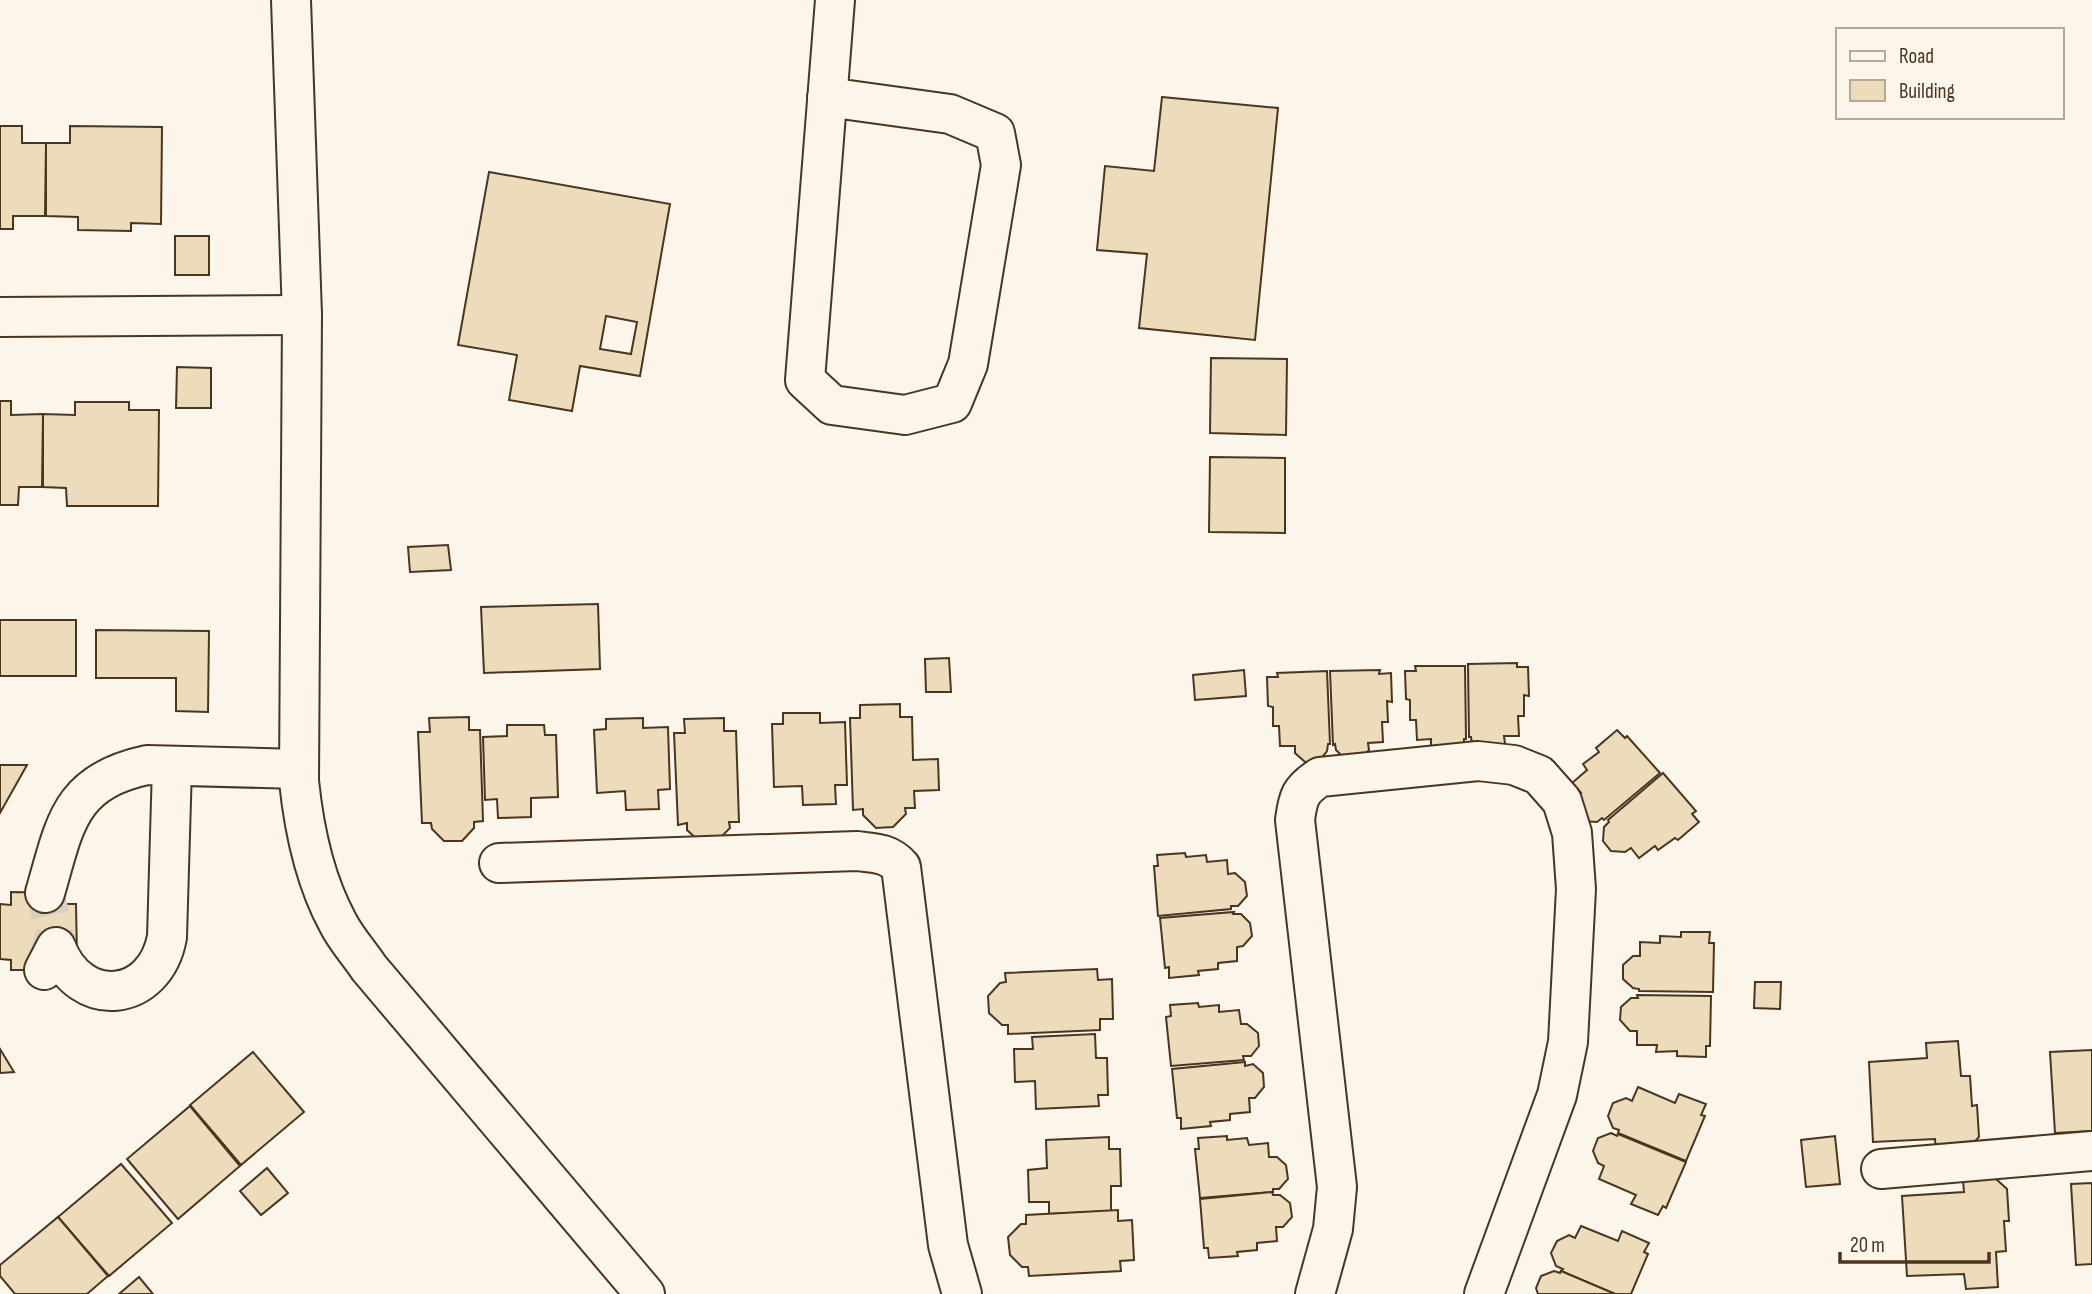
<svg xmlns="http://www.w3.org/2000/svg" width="2092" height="1294" font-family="'Sofia Sans Condensed',sans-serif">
<rect width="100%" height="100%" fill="#fbf6e9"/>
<g fill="#ecdcbc" stroke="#4a3520" stroke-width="2" fill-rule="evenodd">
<path d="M1162,97L1278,108L1255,340L1139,328L1147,254L1097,250L1105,166L1154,171Z"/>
<path d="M0,126H22V143H46L45,216H13V229H0Z"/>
<path d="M70,126L162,127L161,224L131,223V231L78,230V217L46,216V143H70Z"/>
<path d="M489,172L670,204L640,376L580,366L572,411L509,400L517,355L458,345ZM606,316L637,322L631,354L600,349Z"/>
<rect x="175" y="236" width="34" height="39"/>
<path d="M1211,358L1287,359L1286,435L1210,433Z"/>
<path d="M177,367L211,368V408H176Z"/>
<path d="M0,401H11V415L43,414L42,487H19L18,505H0Z"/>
<path d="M75,402H129V410H159L158,506H67L66,488L43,487V414L75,415Z"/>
<path d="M1210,457L1285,458V533L1209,532Z"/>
<path d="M448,545L451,570L410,572L408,547Z"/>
<path d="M598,604L600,669L484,673L481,607Z"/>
<rect x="0" y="620" width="76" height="56"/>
<path d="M96,630L209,631L208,712L176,711V678H96Z"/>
<path d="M949,658L951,692H926L925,659Z"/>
<path d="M1517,663V667H1528L1529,696L1524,695V716H1518L1519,736H1504L1505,743L1495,753L1472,744L1471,737H1469L1468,664Z"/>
<path d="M1415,666H1465L1466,739H1464V746L1441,755L1431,746V739L1417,740L1416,720H1410V700L1406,699L1405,671H1416Z"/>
<path d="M1244,670L1246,696L1195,700L1193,675Z"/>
<path d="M1380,670L1379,674L1391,673L1392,702L1387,701L1388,722H1382L1383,742L1368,743L1369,750L1359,760H1346L1336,750L1335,744L1333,745L1330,671Z"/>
<path d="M1327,671L1330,744H1328L1327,751L1319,761L1305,762L1295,753V746H1280L1279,726H1273V707L1268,706L1267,677H1278L1277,673Z"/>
<path d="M900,704V717H912L913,760L938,759L939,790L914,791L915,808H905L906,814L893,827L876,828L863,815V809L853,810L850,718H860V705Z"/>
<path d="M783,713H820V723L845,722L847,785H835L836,804L803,805L802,786L774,787L772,724H783Z"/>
<path d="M469,717V730H480L483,821L474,822V828L462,841H444L432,829L431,823H422L418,732H430L429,718Z"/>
<path d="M643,718V728L668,727L670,789L658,790L659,809L626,810L625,791L597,793L594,730L606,729V719Z"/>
<path d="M724,718V731H736L739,822H729L730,828L717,841L700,842L687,830V823L678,825L674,733H685L684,719Z"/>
<path d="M507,725H544L545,735H556L558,797L531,798V817L498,818L497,799L485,800L483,737L507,736Z"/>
<path d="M1617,730L1625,738L1627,736L1660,773L1604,820L1602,818L1597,822L1583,821L1575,798L1581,793L1572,783L1587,770L1583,764L1599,752L1596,748Z"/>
<path d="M0,765H27L0,813Z"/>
<path d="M1663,773L1696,811L1692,814L1699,822L1678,840L1675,838L1658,850L1655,846L1639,858L1631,848L1625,852L1611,851L1603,841L1604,827L1609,822L1608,820Z"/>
<path d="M1185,853L1186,857L1206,855L1207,862L1227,860L1228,874L1235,873L1245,882L1247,896L1238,906H1231V909L1158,916L1154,866H1158L1157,855Z"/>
<path d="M11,892L64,893V904H76L77,959L44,970H11V960L0,959V904L11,905Z"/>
<path d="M1234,912L1233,914H1241L1250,923L1252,936L1243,946L1237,947V961L1218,963V969L1198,971L1199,975L1169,978V967L1165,968L1160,918Z"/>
<path d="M1681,932H1710L1709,943H1714L1713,992L1639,991V989L1633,988L1623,979V965L1633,956H1640V942L1660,943V936L1681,937Z"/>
<path d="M1097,969L1098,980L1112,979L1113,1019H1100V1030L1008,1034V1025H1002L989,1013L988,996L1000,983L1006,982L1005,973Z"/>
<path d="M1755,982H1781L1780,1009L1754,1008Z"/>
<path d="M1637,995L1711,996L1710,1046H1706V1057L1677,1056V1051L1656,1052L1657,1045H1637V1031H1630L1620,1020L1621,1007L1631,998H1638Z"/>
<path d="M1198,1003L1199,1007L1219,1005V1012L1239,1010L1241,1024H1247L1258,1033L1259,1046L1251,1056H1243L1244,1060L1171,1066L1166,1017L1171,1016L1170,1005Z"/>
<path d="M1095,1034L1096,1058H1107L1108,1095H1098L1099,1106L1036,1109L1035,1081L1015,1082L1014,1049H1033L1032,1037Z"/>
<path d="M1958,1041L1961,1076H1970L1972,1106L1977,1105L1979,1137L1968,1149L1936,1151L1935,1139L1873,1142L1869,1062L1927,1058L1926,1043Z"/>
<path d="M0,1049L14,1072L0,1073Z"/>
<path d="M2092,1050V1131L2055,1133L2050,1052Z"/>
<path d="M253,1052L304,1112L241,1165L190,1105Z"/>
<path d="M1245,1062V1066L1253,1064L1263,1073L1264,1087L1255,1098H1249L1250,1112L1230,1114V1120L1210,1122L1211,1126L1181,1129V1118H1177L1172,1069Z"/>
<path d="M1638,1087L1675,1103L1679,1094L1706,1104L1701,1115L1705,1116L1686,1161L1618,1133L1619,1130L1613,1128L1608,1116L1613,1103L1626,1098L1632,1101Z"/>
<path d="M190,1106L240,1166L178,1219L127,1159Z"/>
<path d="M1611,1133L1617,1136L1618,1134L1686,1162L1666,1208L1663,1206L1658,1215L1631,1204L1636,1195L1599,1179L1604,1166L1598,1163L1593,1151L1598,1138Z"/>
<path d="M1227,1136V1140L1247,1138L1249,1145L1268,1143L1269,1157H1277L1286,1165L1288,1179L1279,1189H1273V1192L1200,1198L1195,1149H1199L1198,1138Z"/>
<path d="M1835,1136L1840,1184L1806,1187L1801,1140Z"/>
<path d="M1109,1137V1149H1120L1121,1186H1111V1211L1049,1214V1202H1029L1028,1170L1047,1168L1046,1140Z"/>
<path d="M121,1164L172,1223L109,1276L58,1217Z"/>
<path d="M267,1168L288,1193L261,1215L240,1191Z"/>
<path d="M1995,1178L2007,1189L2009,1221H2004L2006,1251L1996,1252L1998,1287L1966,1289L1964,1274L1907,1276L1902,1196L1964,1192L1963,1180Z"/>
<path d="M2092,1183V1264L2076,1265L2071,1184Z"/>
<path d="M1272,1192L1273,1195H1280L1290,1203L1292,1217L1283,1227H1276L1277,1241L1257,1243V1250L1237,1252L1238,1256L1209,1258L1208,1248H1204L1200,1199Z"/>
<path d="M1118,1210V1221L1132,1220L1134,1260L1120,1261L1121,1271L1029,1276L1028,1267H1022L1010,1255L1008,1237L1021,1224H1026V1215Z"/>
<path d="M58,1217L108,1276L87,1294H15L0,1276V1265Z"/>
<path d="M1581,1226L1618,1241L1622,1231L1649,1243L1644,1252L1648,1254L1631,1294H1615L1561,1271L1563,1269L1556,1266L1551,1253L1557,1241L1569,1235L1575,1238Z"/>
<path d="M1554,1271L1560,1273L1561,1271L1615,1294H1538L1536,1288L1541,1276Z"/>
<path d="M139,1277L153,1294H119Z"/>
</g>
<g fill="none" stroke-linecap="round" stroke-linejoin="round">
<path stroke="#d8cfc1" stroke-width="38" stroke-dasharray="38 19" stroke-linecap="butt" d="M44,970L55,934L45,893"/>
<g stroke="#4a3520" stroke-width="42">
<g id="minor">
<path d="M291,0L302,315L299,781C304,830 314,879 338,923C346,939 359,953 369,968L645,1294"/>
<path d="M827,97L950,114L995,133L1001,165L968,364L952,403L905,415L832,405L805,380L835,0"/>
<path d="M0,317L302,315"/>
<path d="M499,863L857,851C875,853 889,853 901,867L948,1245L962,1294"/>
<path d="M45,893C65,825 68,782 147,765L299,769"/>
<path d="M44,970L56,947C80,1011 155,1003 167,937L172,766"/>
<path d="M1881,1169L2092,1151"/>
<path d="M1315,1294L1333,1229L1337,1187L1295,820C1298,797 1300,790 1320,777L1478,761L1514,765L1539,775L1562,801L1572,833L1576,889L1568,1042L1557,1095L1484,1294"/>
</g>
</g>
<use href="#minor" stroke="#fbf6e9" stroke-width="38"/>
</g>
<rect x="1836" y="28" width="228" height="91" fill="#fbf6e9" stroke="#b4a999" stroke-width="2"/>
<rect x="1850" y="51" width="35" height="10" fill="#fbf6e9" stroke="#b4a999" stroke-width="2"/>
<text x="1899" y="63" font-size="21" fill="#4a3520">Road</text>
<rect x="1850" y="80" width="35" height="21" fill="#ecdcbc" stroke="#b4a999" stroke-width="2"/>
<text x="1899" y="98" font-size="21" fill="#4a3520">Building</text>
<path d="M1840 1252v10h149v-10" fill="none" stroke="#4a3520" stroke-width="3.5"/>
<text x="1850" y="1252" font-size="21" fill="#4a3520" stroke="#fbf6e9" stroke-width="5" paint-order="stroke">20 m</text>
</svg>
